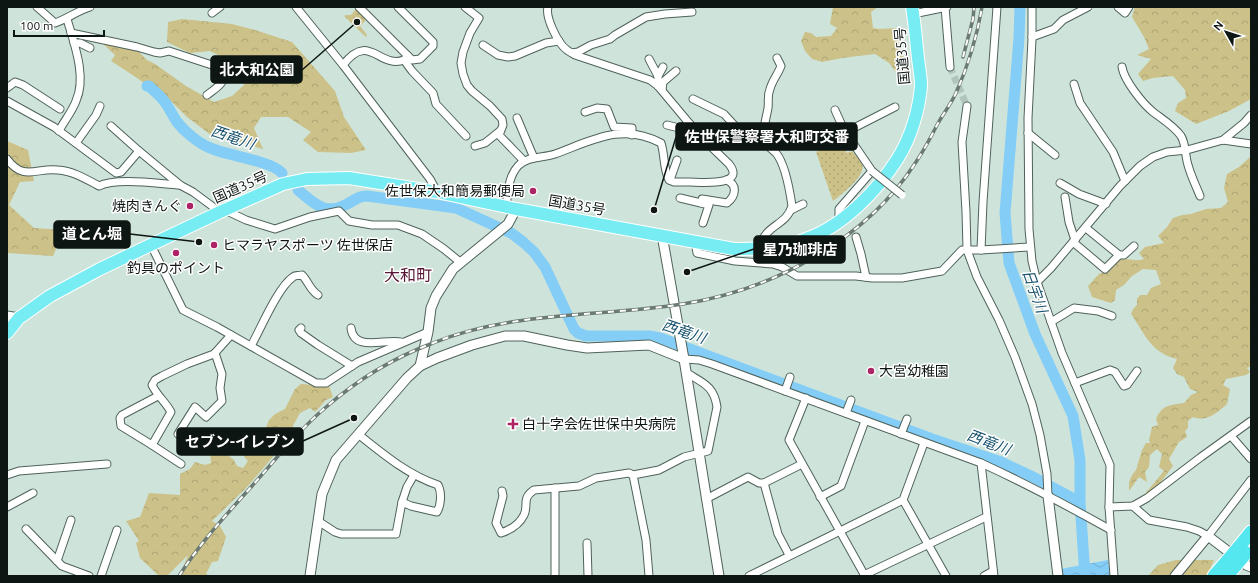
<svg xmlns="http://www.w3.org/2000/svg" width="1258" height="583" font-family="Ubuntu,'Noto Sans JP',sans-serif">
<defs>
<pattern id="grass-dots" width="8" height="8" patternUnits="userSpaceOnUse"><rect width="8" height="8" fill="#ccc188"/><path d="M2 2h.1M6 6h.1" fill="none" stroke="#aea574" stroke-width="1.8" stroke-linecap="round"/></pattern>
<pattern id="forest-crowns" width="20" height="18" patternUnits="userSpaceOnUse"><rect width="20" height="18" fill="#ccc188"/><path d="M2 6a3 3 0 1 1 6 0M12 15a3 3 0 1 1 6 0" fill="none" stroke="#aea574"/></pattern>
<pattern id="water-waves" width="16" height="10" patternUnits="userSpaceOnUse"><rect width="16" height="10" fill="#83cdf7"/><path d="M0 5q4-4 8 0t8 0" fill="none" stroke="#70afd3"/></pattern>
</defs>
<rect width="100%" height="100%" fill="#cee4da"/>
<g fill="url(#grass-dots)">
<path d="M356,9L367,19L360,26L367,35L366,37L344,16L346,15H351Z"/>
<path d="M839,140L847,153L852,151C855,155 860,159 862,164C867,175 841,195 833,201L816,152Z"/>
</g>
<g fill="url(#forest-crowns)">
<path d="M833,7H878L871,12L873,28L879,29L896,28L908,77L902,80L889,63L875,54L842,58L822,62L812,59L805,51L801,41L805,32L811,33L816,37L831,36L837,28L830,24Z"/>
<path d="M1135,7H1251V99L1229,111L1196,124L1175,111L1178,103L1186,98L1185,90L1173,76L1153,78L1143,81L1138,74L1151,59L1137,55L1149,49L1144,37L1132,17Z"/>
<path d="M182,19L232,24L255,30L292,42L335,91L344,117L366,150L351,153L318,152L303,140L311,132L288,117H261L254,128L263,149L238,142L215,138L187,117L172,102L131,74L111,61L115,55L101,42L127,47L138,51L147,60L155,64L186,86L214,102L232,96L244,85L243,65L232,62L210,51L190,53L167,42L168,22Z"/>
<path d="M7,141L28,150L34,181L20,182L9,205L34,228L64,230L53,256L7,253Z"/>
<path d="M1250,157L1251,366L1247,368L1250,372L1246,375L1226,379L1223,385L1230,389L1227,404C1218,412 1206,423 1193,417L1188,421V428L1185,431L1187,437L1179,442L1169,459L1173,466L1160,483L1144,495L1164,471L1159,467L1162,454L1157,449L1150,455L1149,467L1145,472L1147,482L1139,477L1129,491V482L1132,475L1136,470L1142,450L1146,443H1150L1149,440L1152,427L1158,425L1156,419C1162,405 1170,405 1184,403L1191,395L1198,392L1190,389L1184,377L1177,374L1173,368L1177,359C1151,353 1145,334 1131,314L1133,309L1137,305V299L1140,295H1147L1151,288L1161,284L1156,270L1143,269L1132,276L1124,285L1116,290L1115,300L1111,303L1092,297L1088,286L1099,274L1111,269L1120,259C1129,258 1133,262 1144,259L1139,253L1145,247L1164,243L1158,236L1167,227L1173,218L1182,215L1191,214L1206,209L1221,208L1228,202L1224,188L1227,174L1239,167Z"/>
<path d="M301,384L329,386L333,397L326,400L315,412L310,408L300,413L282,446L248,486L212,521L220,526L226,537L218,561L212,562L206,574L210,576H180L188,555L167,576H159L140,558L136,543L139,541L126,521L140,517L149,493L180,495V474L190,469L195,462L205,465L211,463L209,440L211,438L219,441V452H224L234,460L237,466L243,468L248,461C241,454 239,447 241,437L244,436L245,441L252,443L261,440L269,420L275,414L285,409L295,389Z"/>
<path d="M1176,560H1214L1207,576H1148L1158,565Z"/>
</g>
<path fill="url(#water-waves)" d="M1108,560L1110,576H1062L1061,569Z"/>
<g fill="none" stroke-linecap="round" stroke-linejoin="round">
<g stroke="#83cdf7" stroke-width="11">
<path d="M1020,7L1019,38L1005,213L1009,263L1035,334L1073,416L1080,460V502L1085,576"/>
<path d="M147,86H149C154,91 160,95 164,101C169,107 172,115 177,122C184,131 197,142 208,147C226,156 270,160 282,173"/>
<path d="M298,190C315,204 325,216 347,204C355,200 358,196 367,196L456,208L511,233L523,242L534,252L545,267L574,329L578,333L586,336H649L660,338L932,439L1001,462L1033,477L1080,502"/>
</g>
<path stroke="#b1c5bc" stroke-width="7" stroke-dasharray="7 3.5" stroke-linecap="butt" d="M950,67L967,106"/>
<g stroke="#4f625a" stroke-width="9">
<g id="minor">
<path d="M37,7L55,23C67,19 77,11 90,7"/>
<path d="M296,7L343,65L430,179L437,192"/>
<path d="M398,7L433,42V46L420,59L412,60L408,56"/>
<path d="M465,7L479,18L470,33L463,52L461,63L463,74L467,85L472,91L490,106L502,119L503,125L499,135L524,161"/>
<path d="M945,7L950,67"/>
<path d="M1032,7V39L1028,118L1029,229L1032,261L1037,282L1062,353L1110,465L1109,507L1114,576"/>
<path d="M1118,7L1125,13L1129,7"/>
<path d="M212,13L220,7"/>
<path d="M913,14L947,7"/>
<path d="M71,33L137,47L154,52L160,53L169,51L221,68L225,70C226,83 216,88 207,95"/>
<path d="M1032,37L1054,29L1063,20L1088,7"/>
<path d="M74,43H80L90,48"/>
<path d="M483,45L498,55L508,57L515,56L546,43L559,41"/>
<path d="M572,53L578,52L591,45L610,39L615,35L646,17L665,14L692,12"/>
<path d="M649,59L658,76V86"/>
<path d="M404,60L412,71L433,93L436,104L466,136"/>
<path d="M343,65C369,31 379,69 404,60L408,56L359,7"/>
<path d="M1122,67C1124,80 1142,103 1153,112C1162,119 1174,126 1181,136C1186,144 1185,156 1188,165C1191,176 1196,186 1200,196"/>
<path d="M658,76L663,67"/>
<path d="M1074,84L1080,103L1113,152L1125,181"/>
<path d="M7,88L15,82L23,85L60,109"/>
<path d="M662,90L663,82L676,71"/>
<path d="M693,99L724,114L736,127L747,131L764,143"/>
<path d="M7,101L54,127L116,173L121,172L139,151L180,185L193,192L220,212"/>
<path d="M967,106L962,142L966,212L967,250L977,277L999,320L1015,357L1032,404L1040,435L1047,474L1048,496"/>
<path d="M835,110L844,130L872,171L839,209V221"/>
<path d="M585,112L597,108L607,109L614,127L632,128V135"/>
<path d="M517,118L534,158"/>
<path d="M667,125L679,128L690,124"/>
<path d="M111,126L139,151"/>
<path d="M59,131C64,121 72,112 76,101C87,77 74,43 67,19"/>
<path d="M846,132L895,107"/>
<path d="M1028,133L1055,155"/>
<path d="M1223,140L1244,123L1251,115"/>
<path d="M76,143L96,115L100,106"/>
<path d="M475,146L485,143L500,131"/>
<path d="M7,159C24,182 37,167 58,170C73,171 86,179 99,186C117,177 160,184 180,185"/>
<path d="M670,180L677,160"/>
<path d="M1060,183L1079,194L1106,204"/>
<path d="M1065,197L1069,222L1075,240"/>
<path d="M680,198L701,203L702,199L727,203C736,196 738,184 726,180"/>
<path d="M701,203L709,205L703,223"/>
<path d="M506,207C508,193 508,177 518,166C527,156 543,158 555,154C591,141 622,122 661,143C665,155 663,168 669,180L674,182C680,182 685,182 690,182C700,182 747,187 729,164L699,135L658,86L650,80L575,55C573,53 569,52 567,50C558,44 545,17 548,7"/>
<path d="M225,210L246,220L275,229L310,217L339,211L349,221L372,225H398L422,234L444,249L460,262"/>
<path d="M791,210L803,204"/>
<path d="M1086,228L1119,255H1124L1134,246"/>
<path d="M856,237L861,254L866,277"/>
<path d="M695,242L697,253L735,261L773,264L782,267L797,276H856L872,278H902L942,271L962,250H981L983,202L997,7"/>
<path d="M1073,242L1105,269L1119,255"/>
<path d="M151,245L183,310L217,327L316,383H326L358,362L428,332"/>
<path d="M757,249C760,243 763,237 768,232C777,223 788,220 792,206C790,192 785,164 776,153C772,149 768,146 764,143C762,130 766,120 768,108C769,101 767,96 770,89C772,81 778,74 781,66L777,58"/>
<path d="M981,250L1030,247"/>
<path d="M1037,282L1051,268L1120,186L1140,166L1153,157L1167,152L1187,150L1223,140L1251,144"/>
<path d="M1051,322L1074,308L1098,311L1112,316"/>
<path d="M301,328L299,330L301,333L318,345L352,366"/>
<path d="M351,328C354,353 386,338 401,342"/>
<path d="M251,346C260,330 278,287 293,277C295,275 298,276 302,275C308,281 310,290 318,295"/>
<path d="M684,359L699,360L712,364L981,463C1025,483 1068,506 1111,530"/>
<path d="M1075,383L1110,370L1115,372L1124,386L1127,385L1137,371"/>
<path d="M785,391L790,377"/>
<path d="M806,398L789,440L865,576"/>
<path d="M846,413L851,400"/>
<path d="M178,434L195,407L206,417L222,401L220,388L222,374L215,353"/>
<path d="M901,434L907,419"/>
<path d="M1231,436L1251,459"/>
<path d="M152,445L121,426L120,418L122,415L158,396"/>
<path d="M981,463L994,576"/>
<path d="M181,464L152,445L171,412C165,401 158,397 152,385L155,380L162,376L187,364L214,354L231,335"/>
<path d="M7,475L19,471L107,464"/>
<path d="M764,483L778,534L789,555"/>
<path d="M502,491L503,496L496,523L501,533C510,530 519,525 524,515C529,504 521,499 534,490L579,486L596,478L629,473L633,475"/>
<path d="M820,497L841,486L865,421"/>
<path d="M706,499L748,477L759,483H764L802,464"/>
<path d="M903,500L946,576"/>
<path d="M402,502L407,487L414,475"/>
<path d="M1133,506L1149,520L1187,527L1199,531L1208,536L1251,480"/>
<path d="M7,507L33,493"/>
<path d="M1109,507L1133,506L1147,498L1201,457L1251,421"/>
<path d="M318,521L335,532L341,534H396L402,502L411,506L437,512C441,505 442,493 438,485C408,475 383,454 358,434"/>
<path d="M26,529L62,566L89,576"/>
<path d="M587,543L588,576"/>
<path d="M57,561L71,520"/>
<path d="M864,575L986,517"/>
<path d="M101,576L117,530"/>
<path d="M555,576V488"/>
<path d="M649,576L646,540L633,475L659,470L684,457L708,451L717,407C714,386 703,383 687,373"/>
<path d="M749,576L903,500L924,443"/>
<path d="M984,576L993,571"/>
</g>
</g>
<g stroke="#4f625a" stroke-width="11">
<g id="tertiary">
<path d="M662,235L684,359L719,576"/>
<path d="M7,316L19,318"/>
<path d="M420,366L428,332L431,308L436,296L453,269L508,224L516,209"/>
<path d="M1048,496L1058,576"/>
<path d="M310,576L322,494L336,460L407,378L420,366L437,358L472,345L505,336H524L567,345L587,348L649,345L684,359"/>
<path d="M1175,576L1208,536L1246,565L1251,567"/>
</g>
</g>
<g stroke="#fff" stroke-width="14">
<path id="trunk" d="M7,333L19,318L50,296L100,269L220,212L283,184L307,179L349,178L437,192L516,209L734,249C759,249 783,248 806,239C842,227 878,190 898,158C911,137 919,110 921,86C921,77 919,67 918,58C916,41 915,24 912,7"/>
</g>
<g stroke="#fff" stroke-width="15">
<g id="motorway">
<path d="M1239,547L1251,532"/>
<path d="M1214,576L1228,560"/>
<path d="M1227,576L1236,565"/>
</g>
</g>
<use href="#minor" stroke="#fff" stroke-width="7"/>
<use href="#tertiary" stroke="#fff" stroke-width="9"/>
<use href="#trunk" stroke="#77ecf3" stroke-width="12"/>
<use href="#motorway" stroke="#55e7f0" stroke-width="13"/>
<g stroke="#6b7a73" stroke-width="3.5">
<g id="rail">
<path d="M963,57L973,19L974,7"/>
<path d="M179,576C200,543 226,515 252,486C276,459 298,431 325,408C357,380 393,358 433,343C512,311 600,317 683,304C773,290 866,240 916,162C924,150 931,137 937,125C943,114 951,104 956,93C968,66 977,36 982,7"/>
</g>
</g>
<use href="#rail" stroke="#fff" stroke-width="2" stroke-dasharray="6" stroke-linecap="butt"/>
<g stroke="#4f625a" stroke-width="9" stroke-linecap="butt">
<path id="minor-bridge" d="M872,171L902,195"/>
</g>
<g stroke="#fff" stroke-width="15" stroke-linecap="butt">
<g id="motorway-bridge">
<path d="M1228,560L1239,547"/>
<path d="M1236,565L1246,553"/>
</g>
</g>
<use href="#minor-bridge" stroke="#fff" stroke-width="7"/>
<use href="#motorway-bridge" stroke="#55e7f0" stroke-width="13"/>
</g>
<g fill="#ad2365" stroke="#fff" stroke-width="1.5">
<circle cx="533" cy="191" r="4"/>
<circle cx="190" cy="206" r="4"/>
<circle cx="214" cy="245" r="4"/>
<circle cx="176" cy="253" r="4"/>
<circle cx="871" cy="371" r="4"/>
<path d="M511 418h4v4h4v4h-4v4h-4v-4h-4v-4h4z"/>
</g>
<g text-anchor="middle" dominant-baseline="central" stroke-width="3" stroke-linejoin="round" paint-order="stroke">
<g font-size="14" fill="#0e1613" stroke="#fff">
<text transform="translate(902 56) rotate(-95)">国道35号</text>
<text transform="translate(240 187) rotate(-24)">国道35号</text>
<text transform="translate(577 205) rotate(10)">国道35号</text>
</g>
<g font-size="14" fill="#0e1613" stroke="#fff" text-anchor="start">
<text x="525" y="191" text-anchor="end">佐世保大和簡易郵便局</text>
<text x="182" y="206" text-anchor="end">焼肉きんぐ</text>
<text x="222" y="245">ヒマラヤスポーツ 佐世保店</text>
<text x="176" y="268" text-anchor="middle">釣具のポイント</text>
<text x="879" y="371">大宮幼稚園</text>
<text x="522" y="424">白十字会佐世保中央病院</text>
</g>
<g font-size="15" font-style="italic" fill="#19536f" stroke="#fff">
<text transform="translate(233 137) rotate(19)">西竜川</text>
<text transform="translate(1035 291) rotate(70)">日宇川</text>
<text transform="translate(684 331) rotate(19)">西竜川</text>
<text transform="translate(989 442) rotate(21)">西竜川</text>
</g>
<g font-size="16" fill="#581734" stroke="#fff">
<text x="408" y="275">大和町</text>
</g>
</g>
<path fill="none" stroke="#0e1613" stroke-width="1.5" d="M357 22L302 70M654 210L676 137M199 242L130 234M687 272L754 249M354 418L303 441"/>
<g fill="#0e1613" stroke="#fff" stroke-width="1.5">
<circle cx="357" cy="22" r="4"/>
<circle cx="654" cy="210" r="4"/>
<circle cx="199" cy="242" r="4"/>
<circle cx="687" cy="272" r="4"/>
<circle cx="354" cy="418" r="4"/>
</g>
<g fill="#0e1613" stroke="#0e1613" stroke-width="1.5">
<rect x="211" y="56" width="91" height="27" rx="4"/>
<rect x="676" y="123" width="181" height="27" rx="4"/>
<rect x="54" y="221" width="76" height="27" rx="4"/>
<rect x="754" y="236" width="91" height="27" rx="4"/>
<rect x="177" y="428" width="126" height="27" rx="4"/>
</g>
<g font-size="15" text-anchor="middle" font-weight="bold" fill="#fff">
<text x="257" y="75">北大和公園</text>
<text x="767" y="142">佐世保警察署大和町交番</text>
<text x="92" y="239">道とん堀</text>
<text x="800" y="255">星乃珈琲店</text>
<text x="240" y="447">セブン-イレブン</text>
</g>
<rect width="1258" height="583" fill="none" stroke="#0e1613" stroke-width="16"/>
<g transform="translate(1226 32) rotate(309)" stroke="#ffffff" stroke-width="3" paint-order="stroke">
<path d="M0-3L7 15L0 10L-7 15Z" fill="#0e1613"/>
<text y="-6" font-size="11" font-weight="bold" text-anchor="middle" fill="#0e1613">N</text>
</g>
<path d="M14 30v6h90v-6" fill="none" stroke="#0e1613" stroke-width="2"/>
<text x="20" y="30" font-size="12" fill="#0e1613" stroke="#ffffff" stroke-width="3" paint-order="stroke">100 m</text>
</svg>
